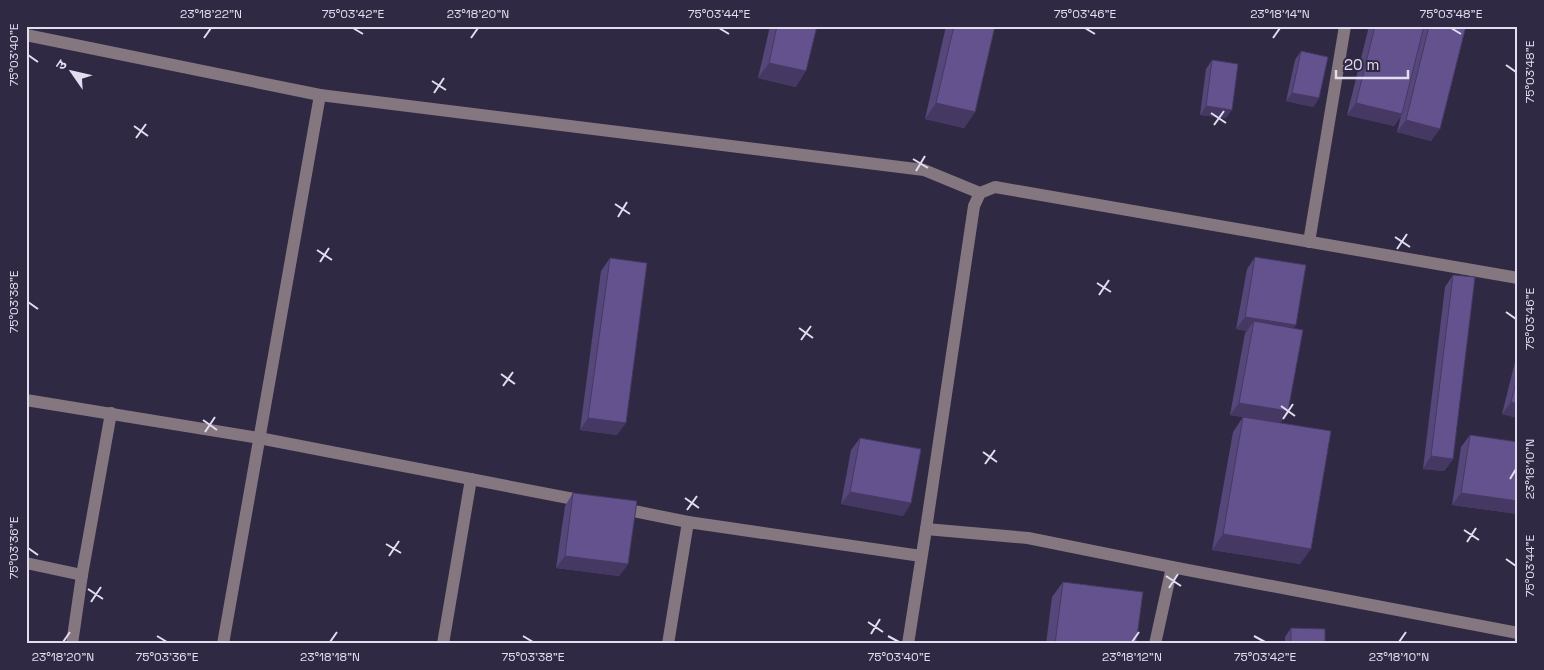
<svg xmlns="http://www.w3.org/2000/svg" width="1544" height="670" font-family="'Space Grotesk','Noto Sans Devanagari',sans-serif">
<rect width="100%" height="100%" fill="#302943"/>
<g fill="none" stroke-linecap="round" stroke-linejoin="round">
<g stroke="#85777f" stroke-width="12">
<path d="M26,35L320,95L924,170L980,193"/>
<path d="M1309,242L1345,26"/>
<path d="M26,400L259,438L584,501"/>
<path d="M619,508L688,522"/>
<path d="M926,529L1028,538L1172,567L1518,633"/>
<path d="M26,563L82,575"/>
<path d="M72,644L82,575L111,413"/>
<path d="M223,644L320,95"/>
<path d="M443,644L471,479"/>
<path d="M668,644L688,522L921,556"/>
<path d="M908,644L926,529L974,206L980,193L995,187L1518,278"/>
<path d="M1155,644L1172,567"/>
</g>
</g>
<g fill="#55477a">
<path d="M770,26H817L796,87L758,78Z"/>
<path d="M946,26H995L975,112L964,128L925,119Z"/>
<path d="M1369,26H1466L1431,141L1397,132L1401,116L1394,126L1347,115Z"/>
<path d="M1301,51L1319,98L1313,107L1286,101L1295,60Z"/>
<path d="M1212,60L1226,118L1200,115L1206,69Z"/>
<path d="M1255,257L1294,328L1280,423L1300,564L1212,550L1233,432L1243,417L1230,415L1245,333L1247,331L1236,329L1247,269Z"/>
<path d="M610,258L617,435L580,430L601,271Z"/>
<path d="M1453,275V459L1444,471L1423,469L1445,287Z"/>
<path d="M1518,350V418L1502,414Z"/>
<path d="M1470,435L1518,442V514L1452,505L1461,447Z"/>
<path d="M860,438L911,503L903,516L841,504L851,450Z"/>
<path d="M573,493L628,564L619,576L556,568L565,506Z"/>
<path d="M1063,582L1136,644H1046L1052,597Z"/>
<path d="M1291,628L1325,644H1285V637Z"/>
</g>
<g fill="#453963">
<path d="M769,63L806,71L796,87L758,78Z"/>
<path d="M1292,93L1319,98L1313,107L1286,101Z"/>
<path d="M936,103L975,112L964,128L925,119Z"/>
<path d="M1356,103L1402,114L1394,126L1347,115Z"/>
<path d="M1206,106L1232,110L1226,118L1200,115Z"/>
<path d="M1406,120L1440,129L1431,141L1397,132Z"/>
<path d="M1245,317L1296,325L1287,338L1254,321L1247,331L1236,329Z"/>
<path d="M1511,402L1518,404V418L1502,414Z"/>
<path d="M1239,403L1288,411L1280,424L1230,415Z"/>
<path d="M588,418L626,423L617,435L580,430Z"/>
<path d="M1431,456L1453,459L1444,471L1423,469Z"/>
<path d="M850,492L911,503L903,516L841,504Z"/>
<path d="M1461,493L1518,501V514L1452,505Z"/>
<path d="M1223,534L1311,549L1300,564L1212,550Z"/>
<path d="M565,556L628,564L619,576L556,568Z"/>
</g>
<g fill="#63528e" stroke="#453963">
<path d="M777,26H817L806,71L769,63Z"/>
<path d="M954,26H995L975,112L936,103Z"/>
<path d="M1375,26H1424L1402,114L1356,103Z"/>
<path d="M1429,26H1466L1440,129L1406,120Z"/>
<path d="M1301,51L1328,57L1319,98L1292,93Z"/>
<path d="M1212,60L1238,64L1232,110L1206,106Z"/>
<path d="M1255,257L1306,265L1296,325L1245,317Z"/>
<path d="M610,258L647,263L626,423L588,418Z"/>
<path d="M1453,275L1475,277L1453,459L1431,456Z"/>
<path d="M1254,321L1303,330L1288,411L1239,403Z"/>
<path d="M1518,374V404L1511,402Z"/>
<path d="M1243,417L1331,431L1311,549L1223,534Z"/>
<path d="M1470,435L1518,442V501L1461,493Z"/>
<path d="M860,438L921,449L911,503L850,492Z"/>
<path d="M573,493L637,501L628,564L565,556Z"/>
<path d="M1063,582L1143,592L1136,644H1055Z"/>
<path d="M1291,628L1325,629V644H1291Z"/>
</g>
<path fill="none" stroke="#e2deef" stroke-width="2" d="M353,28L363,34M719,28L729,34M1085,28L1095,34M1451,28L1461,34M204,38L211,28M471,38L478,28M1273,38L1280,28M28,55L38,62M1506,65L1516,72M432,81L446,90M434,93L444,78M1211,113L1226,123M1214,125L1224,111M134,126L148,136M136,138L146,124M913,159L928,168M916,171L925,156M615,204L630,214M618,217L627,202M1395,237L1410,247M1397,249L1407,234M317,250L332,260M320,262L329,248M1097,283L1111,292M1099,295L1109,280M28,302L38,309M1506,312L1516,319M799,328L813,338M801,340L811,326M501,374L515,384M503,386L513,372M1281,406L1295,416M1283,419L1293,404M203,420L217,430M205,432L215,417M983,452L997,462M985,464L995,450M1510,479L1516,469M685,498L699,508M687,510L697,496M1464,530L1479,540M1467,542L1476,528M386,544L401,553M28,548L38,555M389,556L399,541M1506,559L1516,566M1166,576L1181,586M1169,588L1178,574M88,589L103,599M91,602L101,587M868,622L883,632M871,634L880,619M157,636L167,642M523,636L533,642M888,636L899,642M1254,636L1265,642M63,642L70,632M330,642L337,632M1132,642L1139,632M1399,642L1406,632"/>
<rect width="1544" height="670" fill="none" stroke="#302943" stroke-width="55"/>
<g transform="translate(72 72) rotate(304)" stroke="#302943" stroke-width="4" paint-order="stroke">
<path d="M0-4L9 19L0 12L-9 19Z" fill="#e2deef"/>
<text y="-8" font-size="14" font-weight="bold" text-anchor="middle" fill="#e2deef">उ</text>
</g>
<path d="M1336 70v8h72v-8" fill="none" stroke="#e2deef" stroke-width="2.5"/>
<text x="1344" y="70" font-size="15" fill="#e2deef" stroke="#302943" stroke-width="4" paint-order="stroke">20 m</text>
<rect x="28" y="28" width="1488" height="614" fill="none" stroke="#e2deef" stroke-width="2"/>
<g font-size="12" text-anchor="middle" fill="#e2deef">
<text x="211" y="18">23°18'22"N</text>
<text x="353" y="18">75°03'42"E</text>
<text x="478" y="18">23°18'20"N</text>
<text x="719" y="18">75°03'44"E</text>
<text x="1085" y="18">75°03'46"E</text>
<text x="1280" y="18">23°18'14"N</text>
<text x="1451" y="18">75°03'48"E</text>
<text transform="translate(14 55) rotate(-90)" y="4">75°03'40"E</text>
<text transform="translate(1530 72) rotate(-90)" y="4">75°03'48"E</text>
<text transform="translate(14 302) rotate(-90)" y="4">75°03'38"E</text>
<text transform="translate(1530 319) rotate(-90)" y="4">75°03'46"E</text>
<text transform="translate(1530 469) rotate(-90)" y="4">23°18'10"N</text>
<text transform="translate(14 548) rotate(-90)" y="4">75°03'36"E</text>
<text transform="translate(1530 566) rotate(-90)" y="4">75°03'44"E</text>
<text x="63" y="661">23°18'20"N</text>
<text x="167" y="661">75°03'36"E</text>
<text x="330" y="661">23°18'18"N</text>
<text x="533" y="661">75°03'38"E</text>
<text x="899" y="661">75°03'40"E</text>
<text x="1132" y="661">23°18'12"N</text>
<text x="1265" y="661">75°03'42"E</text>
<text x="1399" y="661">23°18'10"N</text>
</g>
</svg>
